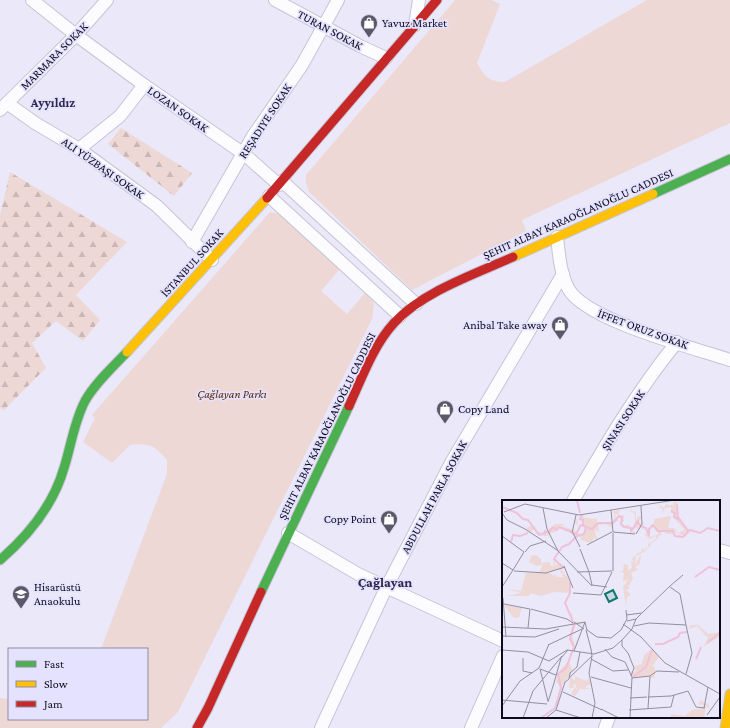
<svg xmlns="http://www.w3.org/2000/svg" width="730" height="728" font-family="'Crimson Pro',serif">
<defs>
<pattern id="forest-firs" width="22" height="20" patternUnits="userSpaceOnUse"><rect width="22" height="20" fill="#edd8d5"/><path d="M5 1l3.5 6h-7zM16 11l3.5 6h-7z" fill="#cab8b6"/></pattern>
</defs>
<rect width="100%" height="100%" fill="#eae8f9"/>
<g fill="url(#forest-firs)">
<path d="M121,128L192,173L174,196L108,144Z"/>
<path d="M10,172L127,242L76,295L100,320L83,341L56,321L32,343L46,368L4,410L0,408V215Z"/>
</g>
<g fill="#edd8d5">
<path d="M455,0H491L500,4L477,63C484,76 489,82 505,82L647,0H730V123L522,220L526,231L412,290L309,192L306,183V175Z"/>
<path d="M270,212L284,215L340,269L321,291L347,314L366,292L374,303L372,319L178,712L161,728H0V698L9,699V719H147V649H101L167,474V460C154,445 150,443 130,445L112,463L83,442L95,418L92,415Z"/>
</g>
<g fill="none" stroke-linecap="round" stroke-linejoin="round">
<g stroke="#c6c4d5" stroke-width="14">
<g id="street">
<path d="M32,0L76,35L144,85L244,154L279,185"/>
<path d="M275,0L360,46L386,58"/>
<path d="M415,25L419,0"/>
<path d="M7,103L35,123L79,149L157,206L212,260"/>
<path d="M0,110L76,35L107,0"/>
<path d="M79,149L120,116L144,85"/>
<path d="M282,181L416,304"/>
<path d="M269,196L400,316"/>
<path d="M557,237C559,254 560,272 568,288C584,320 694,348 730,360"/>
<path d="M192,242L253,136L302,65L338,0"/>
<path d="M573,501C604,447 637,391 677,342"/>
<path d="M288,533L358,574L503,641"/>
<path d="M719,550L730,553"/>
<path d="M321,728L386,588L452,461L563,274"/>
<path d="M471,728L503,656"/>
<path d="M605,728L609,717"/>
</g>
</g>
<g stroke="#c6c4d5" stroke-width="11">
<g id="fast">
<path d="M653,194L730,159"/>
<path d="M0,560C29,535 53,506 64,468C71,446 74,422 85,401C95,383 113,367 127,352"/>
<path d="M261,592L349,406"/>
</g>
</g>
<g stroke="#c6c4d5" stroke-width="11">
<g id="slow">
<path d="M513,257L653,194"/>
<path d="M127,352L267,198"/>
<path d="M725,728L730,694"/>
</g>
</g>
<g stroke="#c6c4d5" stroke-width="11">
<g id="jam">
<path d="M267,198L437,0"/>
<path d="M349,406C362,378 373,346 394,323C422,292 475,274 513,257"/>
<path d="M197,728L208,708L261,592"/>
</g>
</g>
<use href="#street" stroke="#fcfcfe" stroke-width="12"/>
<use href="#fast" stroke="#4caf50" stroke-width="9"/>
<use href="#slow" stroke="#ffc107" stroke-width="9"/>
<use href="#jam" stroke="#c62828" stroke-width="9"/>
</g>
<defs>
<g id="shop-pin" transform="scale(0.9)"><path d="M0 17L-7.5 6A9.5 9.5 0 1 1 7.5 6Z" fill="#5a5869" stroke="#e5e2ff"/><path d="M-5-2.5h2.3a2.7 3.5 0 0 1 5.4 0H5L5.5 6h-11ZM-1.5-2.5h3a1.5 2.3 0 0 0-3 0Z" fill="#fff"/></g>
<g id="school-pin" transform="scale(0.9)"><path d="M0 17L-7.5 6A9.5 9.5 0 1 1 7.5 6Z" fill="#5a5869" stroke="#e5e2ff"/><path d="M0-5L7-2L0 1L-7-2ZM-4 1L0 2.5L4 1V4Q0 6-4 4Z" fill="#fff"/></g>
</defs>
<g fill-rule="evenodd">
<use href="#shop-pin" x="369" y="23"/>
<use href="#shop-pin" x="560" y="325"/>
<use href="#shop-pin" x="445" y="409"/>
<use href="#shop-pin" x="389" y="519"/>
<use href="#school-pin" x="21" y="594"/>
</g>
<g text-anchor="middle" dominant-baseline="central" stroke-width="3.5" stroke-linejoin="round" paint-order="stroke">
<g font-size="12" fill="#0d0b1b" stroke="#e5e2ff" text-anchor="start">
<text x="382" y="23">Yavuz Market</text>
<text x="547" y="325" text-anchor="end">Anibal Take away</text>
<text x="458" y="409">Copy Land</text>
<text x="376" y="519" text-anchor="end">Copy Point</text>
<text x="34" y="587">Hisarüstü<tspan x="34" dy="14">Anaokulu</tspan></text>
</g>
<g font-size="12" fill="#0d0b1b" stroke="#e5e2ff">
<text transform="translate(330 30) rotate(28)">TURAN SOKAK</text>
<text transform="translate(54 56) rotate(-45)">MARMARA SOKAK</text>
<text transform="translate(178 109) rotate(35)">LOZAN SOKAK</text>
<text transform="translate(265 121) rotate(-57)">REŞADIYE SOKAK</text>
<text transform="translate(103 168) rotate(35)">ALI YÜZBAŞI SOKAK</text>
<text transform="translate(578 214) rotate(-24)">ŞEHIT ALBAY KARAOĞLANOĞLU CADDESI</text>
<text transform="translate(192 263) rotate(-48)">İSTANBUL SOKAK</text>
<text transform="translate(643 329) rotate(20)">İFFET ORUZ SOKAK</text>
<text transform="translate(623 420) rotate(-57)">ŞINASI SOKAK</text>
<text transform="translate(327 426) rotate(-64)">ŞEHIT ALBAY KARAOĞLANOĞLU CADDESI</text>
<text transform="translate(434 497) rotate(-62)">ABDULLAH PARLA SOKAK</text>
</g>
<g font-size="12" font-style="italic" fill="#5c2801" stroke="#e5e2ff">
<text x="232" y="394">Çağlayan Parkı</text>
</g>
<g font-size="13" font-weight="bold" fill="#2f284d" stroke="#e5e2ff">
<text x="53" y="102">Ayyıldız</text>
</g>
<g font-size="14" font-weight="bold" fill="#2f284d" stroke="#e5e2ff">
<text x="385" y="582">Çağlayan</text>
</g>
</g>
<g transform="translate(502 500)">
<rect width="218" height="218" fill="#eae8f9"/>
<path d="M165,2V5H171V2H177L175,3V14L187,31L182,36L171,31V34H165L159,30V36L158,35L143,51L134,56L133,65L139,54L138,64L133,67L136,70L140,68L129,73L131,79L126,87L128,88L124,90L129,95L125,97L124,106L121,87L126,80L121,81L122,73L117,71H121L122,64L126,65V71L130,68L129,61L132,62L130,59L135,54L142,50L139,51L140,48L142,50L146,47L147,41L148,44L154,38V36L148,39L143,35V33L149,37L157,34L151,27L147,30L152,24V19L169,16L166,28H172L176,33L183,30L171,17L172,14L169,13V7L163,8L159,16L161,9L156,7H159L156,4L162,8ZM130,9V11L135,12L133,13L134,14V21L136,16L140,17L136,22L143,25H139L143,30L136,25L137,29L133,28L131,31L135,33H131L128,28H122L119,24V18L117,17L118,18L114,19L117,21H113L109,27L104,24L96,25L97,33L94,29L93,34L96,39L93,40V37L89,43L79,40L78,36L82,34L85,29L81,26L80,15L83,18L95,19V24L109,23L113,18L111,11L118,10L116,15L113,13L114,18L117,15L120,17L121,14L122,21L119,24L122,27L123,25H129L126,27L129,28L130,30L133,22V14L128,11ZM74,17L76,25H80L75,32L78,35L73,37L68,45L61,47L58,52L59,47L69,43L74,34L72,35L58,27L52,33L50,32L47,36L48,32L44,34L47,36H42L40,32L37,35L33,29L28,32L24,28L30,25L33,27L36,32H47V28L52,27V24H63L58,26L73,30L74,34L77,27L73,23ZM34,55L39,59V63L48,62L49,66H52V63L50,64L52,61L49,59L54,61L53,58L55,60L52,63L54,65L58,63L61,67L52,71L37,73L41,64L35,66L27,62L29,56ZM59,69L68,80V93L51,92L39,96L29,93L27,96H5L19,93L16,92L2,88H1L19,91L24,73H48L52,76L53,74L55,77H64L60,76L61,72L59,74L58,70L54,72ZM189,125H196L206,134L218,132V136L201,147L206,138L195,126L186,129Z" fill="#edd8d5"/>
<path d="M2,105L20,108L17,117L12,118ZM65,109L70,114L71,122H82L80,125L74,124L70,136L73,145L67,162L71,171L60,185L53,209L36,218L53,208L59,189L54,181L57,172L66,161L72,146L67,140L72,125ZM150,149L157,157L151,165L154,171L152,178H149V176L132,178L129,174V171L134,172L132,166L140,164L142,155ZM73,176L84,181L86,179L90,183L83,187L88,189H78L73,196L69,194L73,187L75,190L74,185L71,184L72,188H67L68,179L69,177L73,181ZM199,200L205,204L210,201L206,204L208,209L204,206L202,218H168L169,214L183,216L190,210L200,208L202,205L196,204Z" fill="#edd8d5"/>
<path fill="none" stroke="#efc2db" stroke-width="2" d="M75,0L78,13M175,4L176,17L187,32M0,7L15,13L21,19L26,20L37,35L42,34L43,31L46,33L51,27L55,30L57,27L74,34L79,25L84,27M169,11L173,13L172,17L178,20M80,15L78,19L81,20V25M9,42L11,35L18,36L26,33M62,68L52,59L60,47L67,44L75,36L82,34L84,27L90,29L96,23H111L117,16L120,17L119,24L122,27L129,28V31L136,21L138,26L144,28L147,36V29L151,25L156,31H171L173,36L181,37L188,30L198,33L206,28L218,31M193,77L207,67L218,70M206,142L218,133M153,144H161L176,137L178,133L185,132M194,159L199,147M131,177L144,167L150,150M39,218L53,208L59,188L56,174L64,168L72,147L68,139L72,124L63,103L68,93V82"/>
<path fill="none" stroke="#9290a0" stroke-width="1" d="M41,8L45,29L56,51M109,10L111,32M2,12L23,4L77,15L173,0M0,13L5,20L23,29M23,29L55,50L90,86M111,32L133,34M70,33L74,15M71,33L78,47M134,34L140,24L139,6M0,36L22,52M85,45L110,32M78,49L87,72M23,52L28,46L44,41M0,63L11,70M62,66L71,88M11,70L22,52M12,71L44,73L63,67M111,71V33M75,72L110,71M87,72L90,85M90,85L105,87M168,86L181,75M0,87L11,70M168,87L178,94L184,125M71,93L99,95L110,72M1,98L4,137M2,104L28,109M29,109L65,119L71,123M124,115L140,113L168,86M125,121L134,119L139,114M72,122L82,129M121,124L139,137L163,163L218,194M132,126L147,123L184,125M0,127L44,129L83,122L85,130L95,137L109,138L119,130L125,119L124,110M26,128L28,109M84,130L89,149M0,136L33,137L57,129M120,140L130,129L134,119M120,140V146L126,153L132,168L129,176M46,145L80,129M103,149L110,157L123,162L130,177L128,218M0,150L26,152L47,161L65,150L92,154L111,148L120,140M72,151L83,122M21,158V171L30,173M89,159L111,171L126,170M184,174L190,153L184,125M148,176L155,171L177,172M89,177L129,188M67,178L90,156L89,149M130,178L148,176M67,179L68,173L75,167L78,152M52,183L59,158L66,150M61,192L100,210M146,197L169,196L186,191L194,207L203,208M128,198L145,197M0,200L45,204M46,201L38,169L54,175M46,202L52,183M0,206L18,181L37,168L47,144M202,208L206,187M99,209L117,218M146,209L148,176M54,210L79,218M127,210L169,207L172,195M205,215L218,197M21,218L31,191L60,156M44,218L54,210L63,182L67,179M90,218L93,203L87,173L90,156"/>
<path fill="#0f766e" fill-opacity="0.15" stroke="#0f766e" stroke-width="2" d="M111,90L115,98L107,102L103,94Z"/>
<rect width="218" height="218" fill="none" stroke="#0d0b1b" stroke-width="2"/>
</g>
<rect x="8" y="648" width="140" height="72" fill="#e5e2ff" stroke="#8f8ca4"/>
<rect x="16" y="661" width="20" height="6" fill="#4caf50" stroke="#8f8ca4"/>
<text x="44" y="668" font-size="12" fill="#0d0b1b">Fast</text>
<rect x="16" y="681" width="20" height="6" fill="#ffc107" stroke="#8f8ca4"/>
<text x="44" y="688" font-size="12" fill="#0d0b1b">Slow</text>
<rect x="16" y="701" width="20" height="6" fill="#c62828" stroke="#8f8ca4"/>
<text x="44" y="708" font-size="12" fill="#0d0b1b">Jam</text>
</svg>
